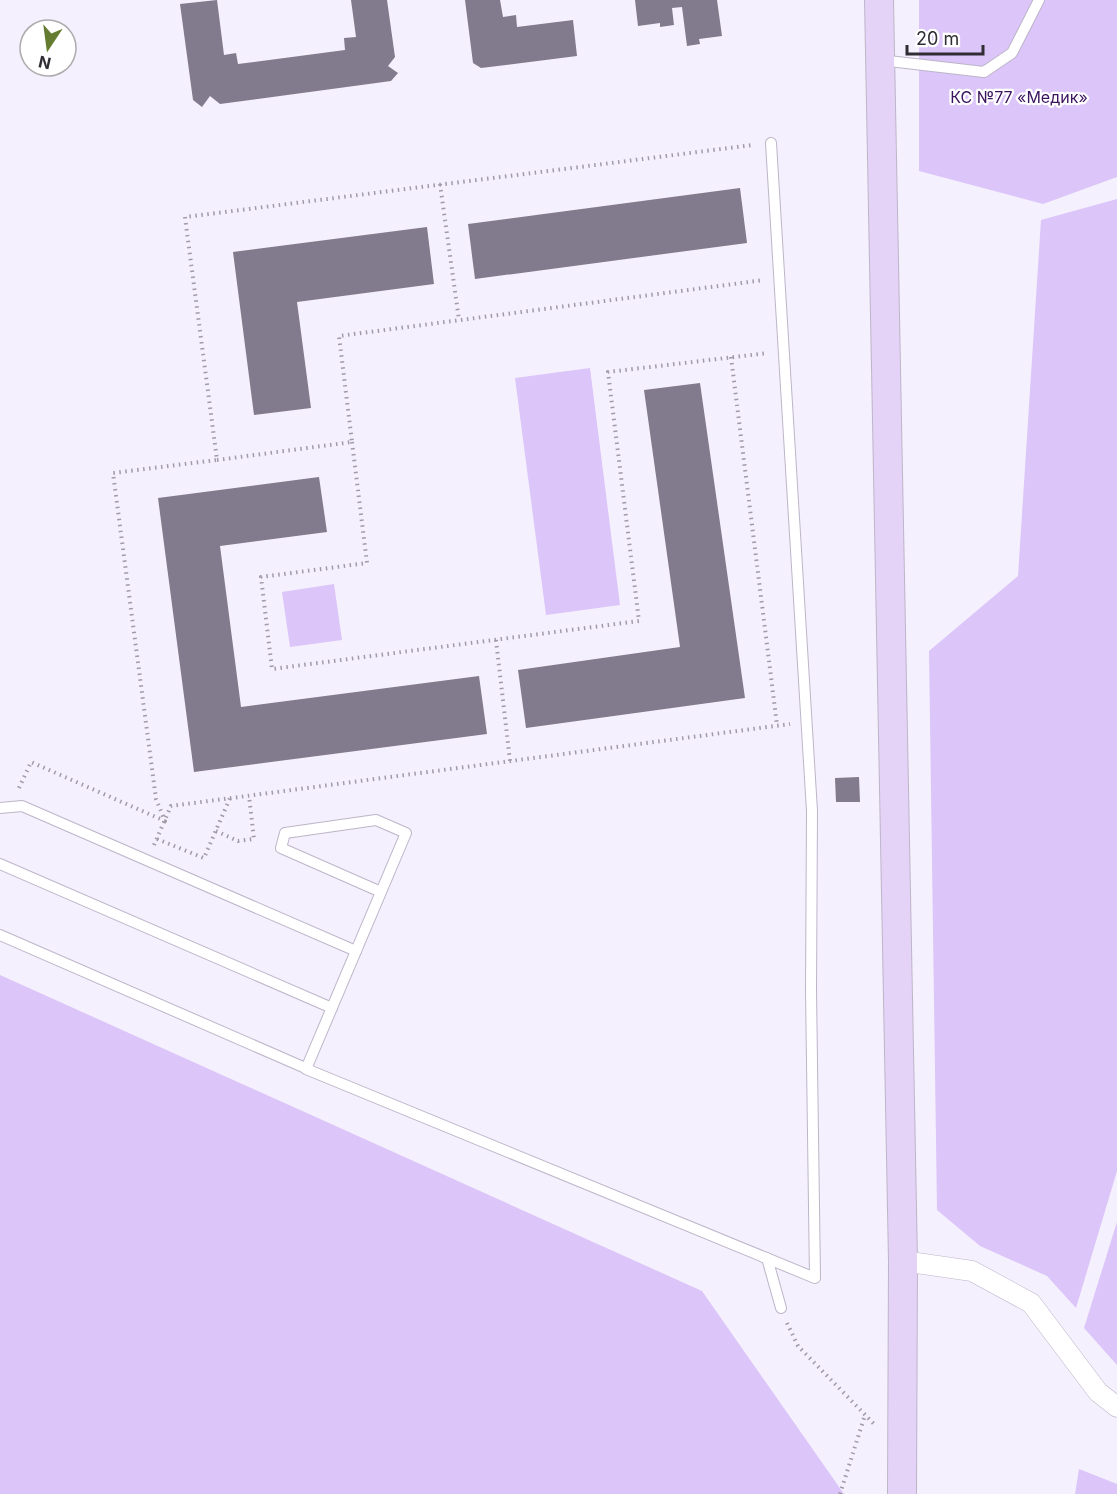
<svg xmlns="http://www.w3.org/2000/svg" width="1117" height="1494" font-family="Inter,sans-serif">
<rect width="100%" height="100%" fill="#f5f0fd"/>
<g fill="#dbc5f9">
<path d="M919,0H1117V177L1043,204L919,171Z"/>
<path d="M1117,199V1171L1076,1308L1047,1276L980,1246L937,1210L929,651L1018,576L1041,220Z"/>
<path d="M590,368L620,605L546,615L515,378Z"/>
<path d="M334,584L342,640L290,647L282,592Z"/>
<path d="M0,975L702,1291L844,1494H0Z"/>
<path d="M1117,1222V1365L1084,1328Z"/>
<path d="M1079,1469L1117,1484V1494H1075Z"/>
</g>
<g fill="#827a8d">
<path d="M217,0L224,55L236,53L238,64L345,50L344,38L356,37L351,0H387L395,57L388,66L398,73L391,81L220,104L210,96L202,107L193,100L180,4Z"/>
<path d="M465,0H500L503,17L516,15L517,27L573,20L577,56L481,68L473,63Z"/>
<path d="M635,0H717L722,36L699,39L700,44L687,46L682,7L672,8L674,25L660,27V23L638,26Z"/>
<path d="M740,188L747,243L475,279L468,224Z"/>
<path d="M427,227L434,284L297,302L311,408L254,415L233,252Z"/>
<path d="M700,383L745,698L526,728L518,670L680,647L644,390Z"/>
<path d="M319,477L327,532L220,546L241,707L479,676L487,734L194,772L158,498Z"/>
<path d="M859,777L860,802H836L835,778Z"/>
</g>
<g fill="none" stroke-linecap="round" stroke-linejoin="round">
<g stroke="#bdb5c9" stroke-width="12">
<g id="lane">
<path d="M880,60L984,72L1012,53L1039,0"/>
<path d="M0,808L22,806L356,951"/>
<path d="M0,864L332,1008"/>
<path d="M381,892L281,848L285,833L376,820L406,833L306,1069L815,1278L811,991L812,811L771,143"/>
<path d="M0,935L310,1070"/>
<path d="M763,1257L767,1258L781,1308"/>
</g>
</g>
<g stroke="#bdb5c9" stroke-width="21">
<path id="street" d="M903,1261L972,1271L1031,1303L1098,1392L1117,1407"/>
</g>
<g stroke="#bdb5c9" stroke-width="30">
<path id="secondary" d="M879,0L903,1261L902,1494"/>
</g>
<g stroke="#a09ba6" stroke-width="4" stroke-dasharray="1.5 4.5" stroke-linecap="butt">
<path d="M440,184L459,320"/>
<path d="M731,357L777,725"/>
<path d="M352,442L367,563L261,577L272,669L639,621L608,372L768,353"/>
<path d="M217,460L352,442L339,336L764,280"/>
<path d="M496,640L510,761"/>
<path d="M19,788L31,762L165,821L156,799L113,473L217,460L185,217L753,145"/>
<path d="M216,831L238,841L254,839L249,796"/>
<path d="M157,839L204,858L230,798"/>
<path d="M154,845L171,806L790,724"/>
<path d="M787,1323L798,1346L875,1425"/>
<path d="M840,1494L865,1415"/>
</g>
<use href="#lane" stroke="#fff" stroke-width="10"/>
<use href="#street" stroke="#fff" stroke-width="20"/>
<use href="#secondary" stroke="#e4d3f7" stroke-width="28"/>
</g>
<g text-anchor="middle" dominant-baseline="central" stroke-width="4.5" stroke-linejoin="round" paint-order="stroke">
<g font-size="16" fill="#3c155e" stroke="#fff">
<text x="1019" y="97">КС №77 «Медик»</text>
</g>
</g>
<g transform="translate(48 48) rotate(193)"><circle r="28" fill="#ffffff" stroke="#adabae" stroke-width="1.5"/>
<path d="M0-4.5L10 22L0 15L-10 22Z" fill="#647c2f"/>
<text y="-9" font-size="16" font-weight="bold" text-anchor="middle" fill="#312d35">N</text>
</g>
<path d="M907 45v9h76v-9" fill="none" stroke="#312d35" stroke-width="3"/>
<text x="916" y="45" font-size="18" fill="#312d35" stroke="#ffffff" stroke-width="4.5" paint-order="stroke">20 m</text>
</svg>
